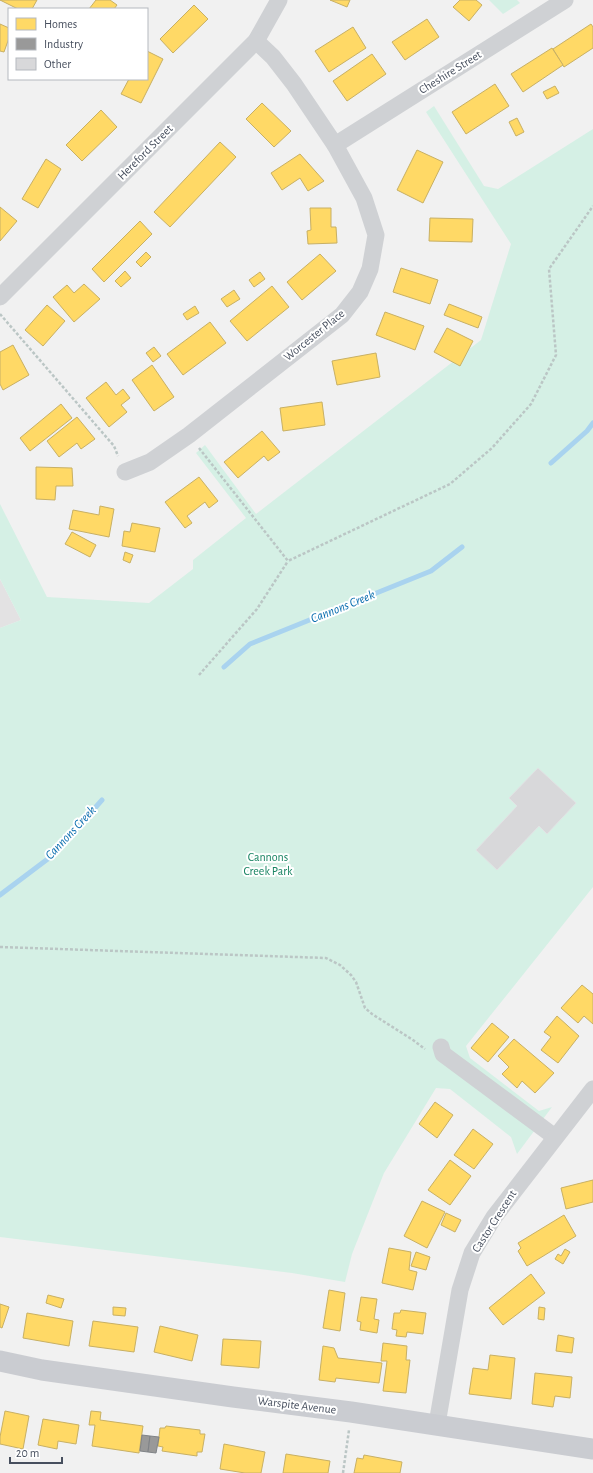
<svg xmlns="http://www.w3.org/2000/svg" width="593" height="1473" font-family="'Alegreya Sans',sans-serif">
<rect width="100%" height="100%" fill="#f1f1f1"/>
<path fill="#e3e2e3" d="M0,579L21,620L0,628Z"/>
<g fill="#d5f0e5">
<path d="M489,0H517L520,3L503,14Z"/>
<path d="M434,106L484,186L498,189L593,129V887L466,1046L470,1058L539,1111L552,1107L517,1154L511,1137L450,1089L436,1088L384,1173L352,1254L345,1282L292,1273L0,1237V628L21,620L0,579V504L47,597L149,603L193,569V560L246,518L196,453L205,445L256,514L481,340L511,244L426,112Z"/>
</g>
<g fill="#ffd966" stroke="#c8b064">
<path d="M0,0H37L32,9H18Z"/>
<path d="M96,0H110L117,5L114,9H89Z"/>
<path d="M330,0H350L347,7Z"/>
<path d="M460,0H476L482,5L469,21L453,7Z"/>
<path d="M194,5L208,19L173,53L160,39Z"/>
<path d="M427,19L439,37L405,60L392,42Z"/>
<path d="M0,24L9,28V38L4,52L0,51Z"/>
<path d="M591,24L593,27V48L564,67L553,49Z"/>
<path d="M353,27L366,48L329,72L315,51Z"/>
<path d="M552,48L563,65L523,92L511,74Z"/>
<path d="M147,51L163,59L141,103L121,94L129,79H147Z"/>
<path d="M372,54L386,74L347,101L333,81Z"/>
<path d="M495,84L509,106L466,134L452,112Z"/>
<path d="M555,86L559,93L547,99L543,92Z"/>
<path d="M262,103L291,131L274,147L246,119Z"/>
<path d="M101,110L117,127L82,161L66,145Z"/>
<path d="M517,118L524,132L516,136L509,122Z"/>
<path d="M220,142L236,157L170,227L154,212Z"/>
<path d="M417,150L443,162L423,203L397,190Z"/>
<path d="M300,154L324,181L308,191L300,178L282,190L271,173Z"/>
<path d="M46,159L61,169L38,208L22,199Z"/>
<path d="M0,207L17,221L0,241Z"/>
<path d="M310,208H331V227H336L337,243L308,244L307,231L311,230Z"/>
<path d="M430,218L473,219L472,242L429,241Z"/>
<path d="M140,221L152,234L104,282L92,269Z"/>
<path d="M146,252L151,257L141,267L136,262Z"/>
<path d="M320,254L336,271L302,300L287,282Z"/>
<path d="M401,268L438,280L430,304L393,292Z"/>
<path d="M125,271L131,278L121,287L115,281Z"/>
<path d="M260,272L265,279L254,287L249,280Z"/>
<path d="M84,284L100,299L74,322L53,297L67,285L74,293Z"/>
<path d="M272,286L289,307L247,341L230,321Z"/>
<path d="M234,290L240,299L227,307L221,299Z"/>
<path d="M449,304L482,317L478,328L444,315Z"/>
<path d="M47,305L65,321L43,346L25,330Z"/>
<path d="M195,306L199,313L187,320L183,314Z"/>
<path d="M385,312L424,326L415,350L376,335Z"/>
<path d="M210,322L226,343L183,375L167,354Z"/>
<path d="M447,328L473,341L460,366L434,352Z"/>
<path d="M13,345L29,375L3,390L0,384V352Z"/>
<path d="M154,347L161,356L153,362L146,353Z"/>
<path d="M376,353L380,377L337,385L332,361Z"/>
<path d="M152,365L174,397L154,411L132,380Z"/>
<path d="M106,382L116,395L123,389L130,398L121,405L127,412L109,427L86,398Z"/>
<path d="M322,402L325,425L283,431L280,408Z"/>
<path d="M61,404L72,418L30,451L20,438Z"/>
<path d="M77,417L95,439L81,449L77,443L59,457L47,441Z"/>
<path d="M262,431L280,452L268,461L264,456L238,478L224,462Z"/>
<path d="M36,467L72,468L73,486H56L55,500L36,499Z"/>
<path d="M199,477L218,501L209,508L205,502L187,516L192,523L185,528L165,502Z"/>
<path d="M100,506L114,509L109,537L69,529L73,510L99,515Z"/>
<path d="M132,523L160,528L155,552L122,546L124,531L130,532Z"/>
<path d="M72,532L96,545L90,557L65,544Z"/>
<path d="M125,552L133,555L130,563L123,560Z"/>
<path d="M582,985L593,994V1024L584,1016L578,1023L561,1008Z"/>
<path d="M557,1016L579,1036L558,1063L541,1050L551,1037L544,1032Z"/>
<path d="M492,1023L509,1037L488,1062L471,1048Z"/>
<path d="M514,1039L554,1073L535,1093L522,1081L517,1088L502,1074L509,1067L498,1056Z"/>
<path d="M435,1102L453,1115L437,1138L419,1124Z"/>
<path d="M473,1129L493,1144L474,1169L454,1155Z"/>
<path d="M450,1160L471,1176L450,1205L428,1190Z"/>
<path d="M593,1180V1202L566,1209L561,1188Z"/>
<path d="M422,1201L445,1212L427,1248L404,1236Z"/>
<path d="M446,1213L461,1220L455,1232L441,1225Z"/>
<path d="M564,1215L576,1236L527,1266L518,1251L521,1248L518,1243Z"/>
<path d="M389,1248L411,1252L409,1270L417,1272L413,1290L382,1283Z"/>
<path d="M565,1249L570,1252L563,1264L555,1259L558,1254L561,1256Z"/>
<path d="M416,1252L430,1257L426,1270L411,1266Z"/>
<path d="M531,1274L545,1293L503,1325L489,1308Z"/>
<path d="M329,1290L345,1293L340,1331L323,1328Z"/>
<path d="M48,1295L64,1299L61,1308L46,1303Z"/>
<path d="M361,1297L377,1299L374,1319L379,1320L377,1333L360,1330L361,1322L357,1321Z"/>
<path d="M0,1304L9,1307L2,1328L0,1327Z"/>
<path d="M113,1307L126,1308L125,1316L113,1315Z"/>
<path d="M539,1307L545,1308L544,1320L538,1319Z"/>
<path d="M401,1310L426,1313L423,1334L407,1332L406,1337L396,1336L397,1330L392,1329L394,1313H400Z"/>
<path d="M27,1313L73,1321L69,1346L23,1338Z"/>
<path d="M93,1321L138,1327L134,1352L89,1346Z"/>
<path d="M160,1326L198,1335L192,1361L154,1352Z"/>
<path d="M558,1335L574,1338L572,1353L556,1351Z"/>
<path d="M223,1339L261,1341L259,1368L221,1365Z"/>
<path d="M383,1343L407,1346L406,1360H410L406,1393L383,1391L387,1361H381Z"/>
<path d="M323,1346L334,1348L338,1358L382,1363L379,1383L336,1378L335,1382L319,1380Z"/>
<path d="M490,1355L515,1358L511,1399L469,1394L473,1368L488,1370Z"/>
<path d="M535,1373L572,1377L570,1398L555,1396L553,1407L532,1404Z"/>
<path d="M5,1411L29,1416L23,1449L0,1444V1437Z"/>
<path d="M91,1411L101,1412L100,1420L143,1426L139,1453L92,1446L95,1425H89Z"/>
<path d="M43,1419L79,1425L76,1444L58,1441L57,1449L38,1445Z"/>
<path d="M166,1426L200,1430V1434H205L202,1452H197V1456L162,1451L163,1447L158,1446L160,1428H165Z"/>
<path d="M224,1444L265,1452L261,1473H245L220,1469Z"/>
<path d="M286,1454L330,1461L328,1473H283Z"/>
<path d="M364,1455L402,1462L400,1473H354L357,1458L363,1459Z"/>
</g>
<g fill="#999" stroke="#808387">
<path d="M142,1435L150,1436L148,1452L140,1451Z"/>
<path d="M150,1436L159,1437L156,1453L148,1452Z"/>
</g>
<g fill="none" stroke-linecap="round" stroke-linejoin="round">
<g stroke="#a9d3ef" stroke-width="5">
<path d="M551,463L587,431L593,423"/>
<path d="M224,667L250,644L431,571L462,547"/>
<path d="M0,895L53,855L102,800"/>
</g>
</g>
<path fill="#d8d8da" stroke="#e2e2e4" d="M538,768L576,803L547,834L539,826L497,870L476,850L517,806L509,798Z"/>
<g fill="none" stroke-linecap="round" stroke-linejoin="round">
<g stroke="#bbc6c5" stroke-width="2.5" stroke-dasharray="3 2" stroke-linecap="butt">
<path d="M0,314L114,446L118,456"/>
<path d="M199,448L288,561L450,484L492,448L531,404L556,355L549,269L593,206"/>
<path d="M199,675L257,609L288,561"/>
<path d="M0,947L326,958L340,965L351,975L356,982L365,1008L372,1014L413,1040L425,1049"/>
<path d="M343,1473L349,1430"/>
</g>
<g stroke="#cfd1d4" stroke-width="17">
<path d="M335,145L565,0"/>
<path d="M0,297L256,41L279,0"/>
<path d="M125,472L150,462L189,435L342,315L360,292L370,269L376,235L364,198L335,145L294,84L273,57L256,41"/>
<path d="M441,1047L443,1054L555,1137"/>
<path d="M437,1424L460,1290L472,1253L494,1217L593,1089"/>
</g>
<path stroke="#caccd1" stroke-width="21" d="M0,1361L42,1370L233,1397L351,1412L593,1449"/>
</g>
<g text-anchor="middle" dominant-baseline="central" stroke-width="4" stroke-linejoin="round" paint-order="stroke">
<g font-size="12" fill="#474f5e" stroke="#fff">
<text transform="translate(450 72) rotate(-32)">Cheshire Street</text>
<text transform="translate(145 152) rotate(-45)">Hereford Street</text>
<text transform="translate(314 335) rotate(-39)">Worcester Place</text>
<text transform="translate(494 1221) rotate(-57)">Castor Crescent</text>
<text transform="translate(297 1405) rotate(7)">Warspite Avenue</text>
</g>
<g font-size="12" fill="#158260" stroke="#fff">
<text x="268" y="857">Cannons<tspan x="268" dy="14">Creek Park</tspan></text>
</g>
<g font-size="13" font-style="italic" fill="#096daf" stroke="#fff">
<text transform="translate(343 607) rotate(-22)">Cannons Creek</text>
<text transform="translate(71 833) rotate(-47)">Cannons Creek</text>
</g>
</g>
<rect x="8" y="8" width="140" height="72" fill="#ffffff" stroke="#b5b9bf"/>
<rect x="16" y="18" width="20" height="12" fill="#ffd966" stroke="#b5b9bf"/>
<text x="44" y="28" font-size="12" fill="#474f5e">Homes</text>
<rect x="16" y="38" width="20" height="12" fill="#999999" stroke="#b5b9bf"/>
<text x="44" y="48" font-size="12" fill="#474f5e">Industry</text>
<rect x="16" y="58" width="20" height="12" fill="#d8d8da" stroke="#b5b9bf"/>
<text x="44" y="68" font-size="12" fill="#474f5e">Other</text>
<path d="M10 1457v6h52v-6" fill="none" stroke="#474f5e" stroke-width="2"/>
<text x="16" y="1457" font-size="12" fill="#474f5e" stroke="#ffffff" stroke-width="3" paint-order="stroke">20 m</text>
</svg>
